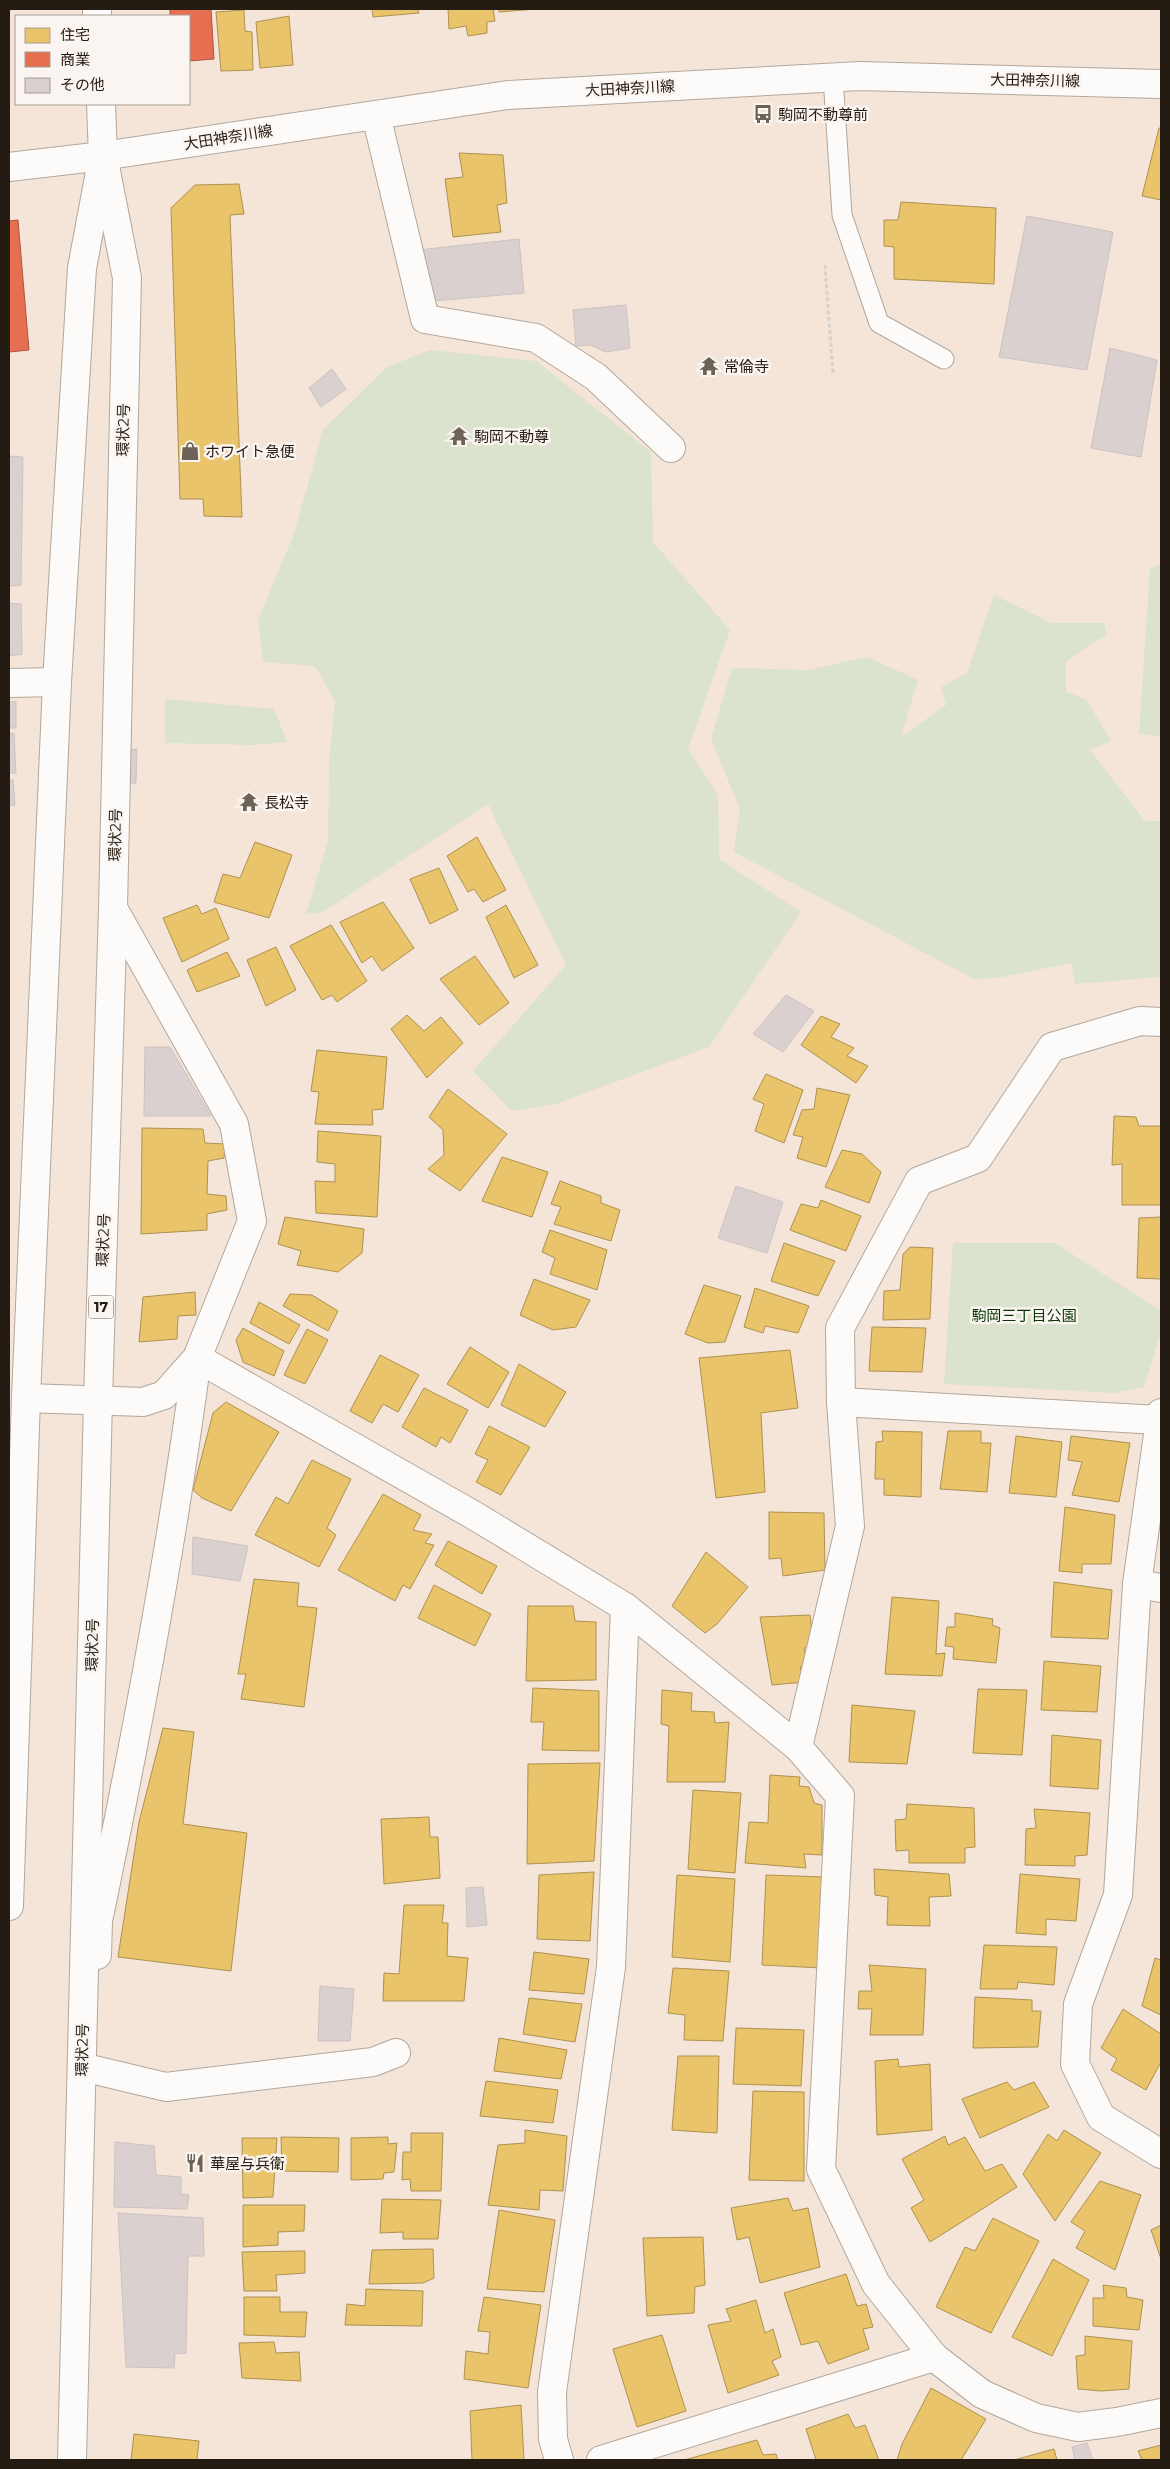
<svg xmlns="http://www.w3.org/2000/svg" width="1170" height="2469" font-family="Montserrat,'Noto Sans JP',sans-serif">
<rect width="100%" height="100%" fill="#f4e5d8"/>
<g fill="#dbe2cd">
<path d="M430,350L536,361L651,452L653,542L730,630L688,749L718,795L719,859L801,912L709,1047L556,1104L512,1111L473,1071L566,965L488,804L323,912L306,914L328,841L329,761L335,701L315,666L263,662L258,620L294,534L323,430L387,367Z"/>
<path d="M1161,564V737L1139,734L1150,568Z"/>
<path d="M994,595L1051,623H1104L1107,634L1066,661V692L1086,699L1111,741L1090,750L1145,821H1161V977L1075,984L1071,963L997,978L974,979L734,852L740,809L711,739L732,668L808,670L867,657L918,680L901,737L946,705L941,687L967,673Z"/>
<path d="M165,699L274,709L287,742L252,745L165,743Z"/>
<path d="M953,1243H1055L1161,1311V1332L1144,1387L1115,1393L944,1384Z"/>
</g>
<g fill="#e9c46a" stroke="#ae9150">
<path d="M372,9H418L419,13L373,17Z"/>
<path d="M448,9H493L495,21L487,22V33L468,36L466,26L449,29Z"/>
<path d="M499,9H537L499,12Z"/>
<path d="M244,10L245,31L252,32L253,70L221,71L216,12Z"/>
<path d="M289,16L293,65L260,68L256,22Z"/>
<path d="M1159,128H1161V200L1142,196Z"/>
<path d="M459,153L503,155L507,203L497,205L501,232L453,237L445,179L463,177Z"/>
<path d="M239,184L244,214L230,215L242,517L204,516L203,499H180L171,208L195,185Z"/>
<path d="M901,202L996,208L994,284L894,279V247L884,246V220H898Z"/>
<path d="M477,837L506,890L483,902L474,889L468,892L447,856Z"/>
<path d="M255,842L292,855L269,918L214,902L223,874L240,878Z"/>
<path d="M439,868L458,910L430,924L410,879Z"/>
<path d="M383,902L414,948L382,971L372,956L362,963L340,922Z"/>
<path d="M197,905L202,914L216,908L229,939L182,962L163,918Z"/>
<path d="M506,905L538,965L514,978L486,917Z"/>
<path d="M331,925L367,981L337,1002L332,995L322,1000L290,946Z"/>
<path d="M276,947L296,990L266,1006L247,960Z"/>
<path d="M227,952L240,976L197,992L187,970Z"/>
<path d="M475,956L509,1003L479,1025L440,979Z"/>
<path d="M407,1015L424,1031L441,1017L463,1043L427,1078L391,1029Z"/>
<path d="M821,1016L840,1024L831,1037L854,1048L847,1056L868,1066L856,1083L801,1045Z"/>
<path d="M317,1050L387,1057L383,1109L372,1110L373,1125L315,1124L319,1092L311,1091Z"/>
<path d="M766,1074L803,1090L784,1143L755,1131L764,1104L753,1099Z"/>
<path d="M817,1088L850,1095L826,1167L797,1158L803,1137L793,1135L802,1110L814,1109Z"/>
<path d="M448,1089L507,1134L460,1191L428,1169L444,1155L443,1130L429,1117Z"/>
<path d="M1114,1116L1136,1117L1139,1126H1161V1205H1122V1164L1112,1165Z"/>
<path d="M142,1128L203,1129L205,1143L225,1144L224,1158L208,1161L207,1194L226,1196L227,1210L207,1214V1230L141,1234Z"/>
<path d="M318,1131L381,1136L377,1217L316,1213L315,1181L335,1182V1164L317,1162Z"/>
<path d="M842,1150L862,1154L881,1172L869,1203L825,1187Z"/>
<path d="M502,1157L548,1172L532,1217L482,1201Z"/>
<path d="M560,1181L601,1196V1203L620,1210L611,1241L554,1224L561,1207L551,1204Z"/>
<path d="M821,1200L861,1216L846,1251L790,1230L801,1204L818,1208Z"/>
<path d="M285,1217L364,1229L362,1253L338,1272L297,1265L301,1251L278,1244Z"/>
<path d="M1161,1217V1279L1137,1278L1139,1218Z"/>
<path d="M550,1230L607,1250L597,1290L550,1274L555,1258L542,1252Z"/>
<path d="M784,1243L835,1261L818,1296L771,1281Z"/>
<path d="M910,1247L933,1248L930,1319L883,1320L884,1291L900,1290L903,1254Z"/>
<path d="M534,1279L590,1300L576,1327L553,1330L520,1315Z"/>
<path d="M704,1285L741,1296L725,1342L708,1343L685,1334Z"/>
<path d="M755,1288L809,1306L798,1333L765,1326L763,1333L744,1327Z"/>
<path d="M195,1292L196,1315L178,1316L177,1339L139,1342L143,1297Z"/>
<path d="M290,1294L312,1295L338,1311L328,1331L283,1306Z"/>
<path d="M259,1302L300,1325L289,1344L250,1323Z"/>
<path d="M872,1327L926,1328L922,1372L869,1371Z"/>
<path d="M243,1328L284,1351L274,1376L243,1362L236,1340Z"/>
<path d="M307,1329L328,1340L305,1384L284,1375Z"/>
<path d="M470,1347L509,1372L488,1408L447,1384Z"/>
<path d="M790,1350L798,1408L761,1413L765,1492L716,1498L699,1358Z"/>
<path d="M380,1355L419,1375L398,1412L383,1404L372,1423L350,1411Z"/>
<path d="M519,1364L566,1392L545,1427L501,1405Z"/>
<path d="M424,1388L468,1410L450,1443L441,1437L436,1447L402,1427Z"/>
<path d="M226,1402L279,1432L231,1511L202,1498L193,1490L213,1413Z"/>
<path d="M489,1426L530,1447L501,1495L476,1482L488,1460L475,1454Z"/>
<path d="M882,1431L922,1432L921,1497L884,1495V1479H875L876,1442L883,1441Z"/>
<path d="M948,1431H981V1443H991L987,1492L940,1489Z"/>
<path d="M1016,1436L1062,1442L1056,1497L1009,1493Z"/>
<path d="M1071,1436L1130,1443L1119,1502L1072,1495L1082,1462L1068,1460Z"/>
<path d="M312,1460L351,1479L327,1528L336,1535L319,1567L255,1535L276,1497L288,1504Z"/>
<path d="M383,1494L421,1515L413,1530L432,1534L425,1543L434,1545L410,1589L403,1585L395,1601L338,1570Z"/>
<path d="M1065,1507L1115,1515L1111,1564H1082V1573L1059,1571Z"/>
<path d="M769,1512L824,1513L825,1570L783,1576L781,1558L769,1559Z"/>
<path d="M448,1541L497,1566L482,1594L435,1565Z"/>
<path d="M706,1552L748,1587L717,1624L705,1633L672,1606Z"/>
<path d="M254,1579L299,1583L297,1606L317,1608L304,1707L241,1699L246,1674H238Z"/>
<path d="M1054,1582L1112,1590L1108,1639L1051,1637Z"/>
<path d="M434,1585L491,1614L475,1646L418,1618Z"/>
<path d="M892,1597L939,1601L936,1654L945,1653L942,1676L885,1674Z"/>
<path d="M528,1606H573L575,1621L596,1622V1680L526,1681Z"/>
<path d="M955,1613L993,1619L992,1625L1000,1628L996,1663L953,1659L954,1647L945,1646L947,1627H955Z"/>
<path d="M810,1615L814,1647L804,1648L808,1666L800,1667L805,1682L772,1685L760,1617Z"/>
<path d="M1044,1661L1101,1666L1097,1712L1041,1710Z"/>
<path d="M533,1688L599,1691V1751L542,1750L544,1722H531Z"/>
<path d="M978,1689L1027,1690L1022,1755L973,1753Z"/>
<path d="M662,1690L692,1693L691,1711L714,1712L715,1723L729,1722L725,1782H667L669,1726L661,1724Z"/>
<path d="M852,1705L915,1711L907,1764L849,1762Z"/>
<path d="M163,1728L194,1732L183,1824L247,1833L231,1971L118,1957L139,1822Z"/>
<path d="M1052,1735L1101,1740L1098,1789L1050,1786Z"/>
<path d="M600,1763L594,1861L527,1864L528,1764Z"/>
<path d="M770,1775L800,1777L799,1786L809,1787L814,1803L822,1805V1855L804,1854L806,1868L745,1863L749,1822L768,1823Z"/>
<path d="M693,1790L741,1793L735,1873L688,1869Z"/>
<path d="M907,1804L974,1808L975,1847L965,1848V1863H909V1850L896,1851L895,1820L906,1819Z"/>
<path d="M1034,1809L1090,1813L1087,1855L1075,1856V1866L1025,1865L1026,1829L1036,1828Z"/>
<path d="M429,1817L430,1837H438L440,1878L384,1884L381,1819Z"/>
<path d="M874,1869L949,1874L951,1896L929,1897L930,1926L887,1925L888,1897L875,1895Z"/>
<path d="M594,1872L590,1941L537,1939L539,1875Z"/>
<path d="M1020,1874L1080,1879L1076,1921L1046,1919V1935L1016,1933Z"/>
<path d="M677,1875L735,1879L730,1962L672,1957Z"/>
<path d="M766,1875L825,1877L822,1968L762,1965Z"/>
<path d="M404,1905H444L442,1923H448L447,1956L468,1958L464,2001H383L384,1973L399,1974Z"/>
<path d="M984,1945L1057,1947L1054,1985L1018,1982L1017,1989H980Z"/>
<path d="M534,1952L589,1959L584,1994L529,1990Z"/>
<path d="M1155,1958L1161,1960V2015L1142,2006Z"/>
<path d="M869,1965L926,1969L923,2035H870L872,2009H858L859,1991H872Z"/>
<path d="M673,1968L729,1971L723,2041L684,2040L685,2015L668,2013Z"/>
<path d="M975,1997L1032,2000V2011H1041L1038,2047L973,2048Z"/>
<path d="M529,1998L582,2004L575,2042L523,2034Z"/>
<path d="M1123,2009L1161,2034V2062L1146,2090L1111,2070L1117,2059L1101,2048Z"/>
<path d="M736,2028L804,2030L801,2086L733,2084Z"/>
<path d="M499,2038L567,2050L561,2079L494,2071Z"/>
<path d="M678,2056H719L717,2133L672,2130Z"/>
<path d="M898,2059L899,2067L930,2064L932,2130L877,2135L875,2061Z"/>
<path d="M486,2081L558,2090L553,2123L480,2116Z"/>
<path d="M1007,2082L1014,2090L1034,2082L1049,2107L980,2138L962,2099Z"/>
<path d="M753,2091L804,2092V2181L749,2180Z"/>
<path d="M525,2130L567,2136L563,2191L540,2190L539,2210L488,2205L498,2145L525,2143Z"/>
<path d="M1064,2130L1101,2153L1055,2221L1023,2174L1048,2134L1057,2141Z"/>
<path d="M411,2133H443L441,2191H411L410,2179L402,2180L403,2152H411Z"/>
<path d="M945,2136L948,2145L965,2137L985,2171L1002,2164L1017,2187L930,2242L911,2208L924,2200L902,2159Z"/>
<path d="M281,2137L339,2138L338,2172L282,2171Z"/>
<path d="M388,2137V2144L397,2143L394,2172L384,2173L383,2179L351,2180V2138Z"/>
<path d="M242,2138H277L273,2197L243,2198Z"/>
<path d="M1100,2181L1141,2195L1115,2270L1076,2248L1085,2231L1071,2222Z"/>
<path d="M788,2198L793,2211L808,2208L820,2267L760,2283L749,2237L737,2240L731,2208Z"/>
<path d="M382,2199L441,2200L438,2239H403V2232L380,2233Z"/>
<path d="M243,2205H305L304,2231L278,2232V2245L243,2247Z"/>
<path d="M499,2210L555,2220L544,2292L487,2289Z"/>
<path d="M993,2218L1039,2241L991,2333L936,2307L965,2247L975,2251Z"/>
<path d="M1161,2225V2259L1151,2230Z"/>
<path d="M703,2237L705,2285L695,2287L694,2313L647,2316L643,2238Z"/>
<path d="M433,2249L434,2278L423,2283L369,2284L372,2250Z"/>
<path d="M305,2251V2273L276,2275L277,2291H244L242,2252Z"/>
<path d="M1053,2259L1089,2280L1052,2356L1012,2337Z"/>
<path d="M846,2274L857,2306L866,2304L873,2327L863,2329L869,2349L828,2364L818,2341L801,2345L784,2293Z"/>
<path d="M1103,2285L1126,2288L1127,2297L1143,2300L1139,2330L1093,2326V2298H1104Z"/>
<path d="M366,2289L423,2291L422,2326L345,2325L347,2304L365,2306Z"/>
<path d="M244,2297H280V2312H307L305,2337L244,2335Z"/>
<path d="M484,2297L541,2305L528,2388L464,2379L466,2351L488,2354L490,2332L478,2331Z"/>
<path d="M756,2300L765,2333L773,2329L781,2357L772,2361L779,2375L728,2393L708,2325L731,2321L726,2309Z"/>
<path d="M662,2335L686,2411L637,2427L613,2349Z"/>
<path d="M1085,2336L1132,2341L1129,2389L1101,2391L1078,2389L1076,2356L1085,2355Z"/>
<path d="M274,2342L276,2353L299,2352L301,2381L242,2378L239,2343Z"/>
<path d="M931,2388L986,2419L961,2460H897L902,2444Z"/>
<path d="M521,2405L524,2460H472L470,2411Z"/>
<path d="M848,2414L855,2428L865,2425L879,2460H816L806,2429Z"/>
<path d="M134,2434L199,2441L197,2460H131Z"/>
<path d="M757,2440L763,2455L776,2454L778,2460H684Z"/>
<path d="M1161,2445V2460H1142L1138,2451Z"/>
<path d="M1054,2449L1057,2460H1014Z"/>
</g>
<g fill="#e76f51" stroke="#ac563e">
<path d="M170,9H211L214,59L189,61V16H170Z"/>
<path d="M18,220L29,350L9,352V221Z"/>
</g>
<g fill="#d9d0cf" stroke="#ccc2c2">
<path d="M1027,216L1113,232L1087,370L999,357Z"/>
<path d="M519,239L524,293L434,301L418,250Z"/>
<path d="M626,305L630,348L606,352L590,345L576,346L573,310Z"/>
<path d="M1110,348L1157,360L1141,457L1091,448Z"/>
<path d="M332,369L346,389L321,407L309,388Z"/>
<path d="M9,456L23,457L21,585L9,586Z"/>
<path d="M9,603L21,604L22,654L9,656Z"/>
<rect x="9" y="702" width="7" height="26"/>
<path d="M14,733L16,773H9V734Z"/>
<path d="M137,749L136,783H125V751Z"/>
<path d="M9,780H13L15,805L9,806Z"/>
<path d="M786,995L814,1011L783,1052L753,1034Z"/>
<path d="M145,1047H170L211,1116H144Z"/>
<path d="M736,1186L783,1202L767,1253L718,1238Z"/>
<path d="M193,1537L248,1546L240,1581L192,1574Z"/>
<path d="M483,1887L487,1925L467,1927L466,1888Z"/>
<path d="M320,1986L354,1989L350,2041H318Z"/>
<path d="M115,2142L154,2146L156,2175L181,2177V2194L189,2195L187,2209L114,2207Z"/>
<path d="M118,2213L203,2218L204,2256H188L186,2353L175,2354L174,2368L126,2367Z"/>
<path d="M1087,2443L1093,2460H1075L1072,2447Z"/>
</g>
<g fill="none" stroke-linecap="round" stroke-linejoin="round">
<g stroke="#b2a79d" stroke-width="21">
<path id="service" d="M833,77L842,215L879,323L944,359"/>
</g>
<g stroke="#b2a79d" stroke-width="30">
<path id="pedestrian" d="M97,1955L98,1921C137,1734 172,1547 197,1358"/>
</g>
<g stroke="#b2a79d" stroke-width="30">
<g id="minor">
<path d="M376,115L425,319L536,338L596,377L671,448"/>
<path d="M9,683L57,682"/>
<path d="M197,1358L475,1516L625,1607L798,1747L840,1796L821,2169L876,2284L934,2357L982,2394L1036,2418L1078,2427L1117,2422L1161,2413"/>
<path d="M26,1398L143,1402L164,1395L197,1358L252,1221L234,1124L113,908"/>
<path d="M841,1402L1159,1420"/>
<path d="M1161,1413L1137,1584L1118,1895L1078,2004L1075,2064L1101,2117L1161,2154"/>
<path d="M1137,1584L1161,1588"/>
<path d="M798,1747L850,1526L841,1402L840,1328L919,1181L978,1158L1052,1047L1140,1021L1161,1022"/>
<path d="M82,2067L166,2087L373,2062L396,2053"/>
<path d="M601,2460L934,2357"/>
</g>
</g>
<g stroke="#b2a79d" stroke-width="30">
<path id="tertiary" d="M559,2460L553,2439L552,2392L611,1967L625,1607"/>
</g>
<g stroke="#b2a79d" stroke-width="30">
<path id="secondary" d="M9,167L103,156L508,95L860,76L1161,84"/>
</g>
<g stroke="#b2a79d" stroke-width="30">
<g id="primary">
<path d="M97,9V16"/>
<path d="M9,1906L26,1398L57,682L82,268L100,172"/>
<path d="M72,2460L98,1400L113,908L127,278L103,156L101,104"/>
</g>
</g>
<path stroke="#d5d1ce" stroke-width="3" stroke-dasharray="4 2.5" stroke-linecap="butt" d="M825,265L833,374"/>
<use href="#service" stroke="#fdfbf9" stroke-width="19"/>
<use href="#pedestrian" stroke="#fdfbf9" stroke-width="28"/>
<use href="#minor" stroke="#fdfbf9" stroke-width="28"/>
<use href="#tertiary" stroke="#fdfbf9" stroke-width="28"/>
<use href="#secondary" stroke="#fdfbf9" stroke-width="28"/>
<use href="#primary" stroke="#fdfbf9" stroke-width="28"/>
</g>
<defs>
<g id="bus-bare" transform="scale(1.5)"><path d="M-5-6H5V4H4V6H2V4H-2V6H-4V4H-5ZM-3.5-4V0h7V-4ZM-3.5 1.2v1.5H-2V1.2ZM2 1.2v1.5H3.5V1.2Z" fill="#6d6257" stroke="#fbf5f1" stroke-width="2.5" paint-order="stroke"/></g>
<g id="temple-bare" transform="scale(1.5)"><path d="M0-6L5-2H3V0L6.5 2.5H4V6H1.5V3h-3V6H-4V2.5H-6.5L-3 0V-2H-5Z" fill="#6d6257" stroke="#fbf5f1" stroke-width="2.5" paint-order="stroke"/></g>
<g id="shop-bare" transform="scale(1.5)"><path d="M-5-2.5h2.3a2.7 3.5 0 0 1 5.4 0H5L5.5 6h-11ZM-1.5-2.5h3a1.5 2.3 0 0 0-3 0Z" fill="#6d6257" stroke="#fbf5f1" stroke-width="2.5" paint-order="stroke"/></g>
<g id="restaurant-bare" transform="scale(1.5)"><path d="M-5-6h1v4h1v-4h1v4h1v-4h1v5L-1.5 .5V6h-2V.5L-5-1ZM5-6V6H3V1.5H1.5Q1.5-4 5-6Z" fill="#6d6257" stroke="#fbf5f1" stroke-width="2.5" paint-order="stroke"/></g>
</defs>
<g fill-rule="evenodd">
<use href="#bus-bare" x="763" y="114"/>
<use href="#temple-bare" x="709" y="366"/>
<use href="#temple-bare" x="459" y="436"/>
<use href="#shop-bare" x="190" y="451"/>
<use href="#temple-bare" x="249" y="802"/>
<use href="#restaurant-bare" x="195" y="2163"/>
</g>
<g text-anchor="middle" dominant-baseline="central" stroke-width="5" stroke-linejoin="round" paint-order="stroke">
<rect fill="#fbf5f1" stroke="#645c55" stroke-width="1" x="88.5" y="1295.5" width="25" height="23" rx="4"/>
<g font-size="14" font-weight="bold" fill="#241b12">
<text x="101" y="1307">17</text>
</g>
<g font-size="15" fill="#241b12" stroke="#fbf5f1">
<text transform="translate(1035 80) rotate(1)">大田神奈川線</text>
<text transform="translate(630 88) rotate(-3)">大田神奈川線</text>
<text transform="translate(228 137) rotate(-9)">大田神奈川線</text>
<text transform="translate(123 430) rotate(-89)">環状2号</text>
<text transform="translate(115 835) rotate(-89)">環状2号</text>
<text transform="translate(103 1240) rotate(-88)">環状2号</text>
<text transform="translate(92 1645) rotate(-89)">環状2号</text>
<text transform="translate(82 2050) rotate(-89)">環状2号</text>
</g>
<g font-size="15" fill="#241b12" stroke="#fbf5f1" text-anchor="start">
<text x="778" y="114">駒岡不動尊前</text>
<text x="724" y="366">常倫寺</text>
<text x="474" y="436">駒岡不動尊</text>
<text x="205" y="451">ホワイト急便</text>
<text x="264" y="802">長松寺</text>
<text x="210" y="2163">華屋与兵衛</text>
</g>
<g font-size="15" fill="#083504" stroke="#fbf5f1">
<text x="1024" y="1315">駒岡三丁目公園</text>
</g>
</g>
<rect width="1170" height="2469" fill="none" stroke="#241b12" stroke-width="20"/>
<rect x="15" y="15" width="175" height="90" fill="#fbf5f1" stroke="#a59e98"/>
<rect x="25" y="28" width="25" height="15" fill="#e9c46a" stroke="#a59e98"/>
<text x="60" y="40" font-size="15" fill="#241b12">住宅</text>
<rect x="25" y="52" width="25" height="15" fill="#e76f51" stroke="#a59e98"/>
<text x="60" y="65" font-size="15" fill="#241b12">商業</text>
<rect x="25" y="78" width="25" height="15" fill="#d9d0cf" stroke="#a59e98"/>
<text x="60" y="90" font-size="15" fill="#241b12">その他</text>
</svg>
